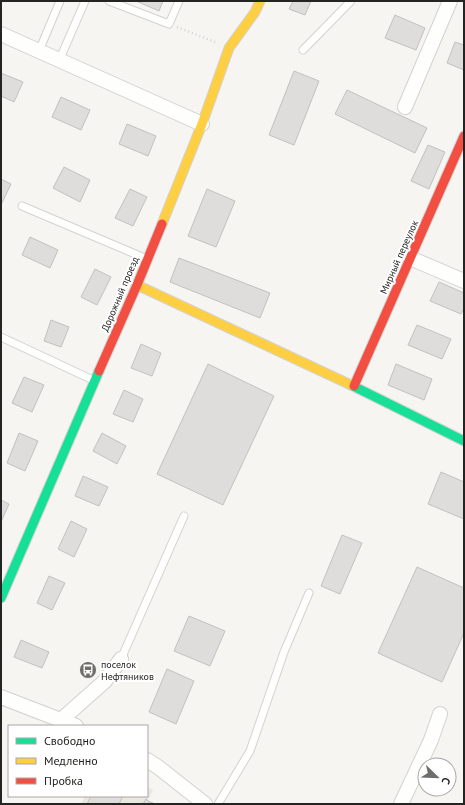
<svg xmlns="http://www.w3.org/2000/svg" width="465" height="805" font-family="'PT Sans',sans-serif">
<rect width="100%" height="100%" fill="#f6f5f2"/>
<path fill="#eae7de" d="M147,787L153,790L148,800L155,804H81L85,796H147Z"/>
<g fill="#dedddb" stroke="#c2c1be">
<path d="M136,1H163L159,11Z"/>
<path d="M293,1H311L305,15L289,9Z"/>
<path d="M395,15L425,28L416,50L385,38Z"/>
<path d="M455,42L464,45V70L447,63Z"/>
<path d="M294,71L319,81L294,145L269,135Z"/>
<path d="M1,73L23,82L14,102L1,96Z"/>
<path d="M347,90L427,128L415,153L335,114Z"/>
<path d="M61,97L90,110L81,130L52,117Z"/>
<path d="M127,124L156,136L148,156L119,144Z"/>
<path d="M428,145L445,152L429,189L411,181Z"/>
<path d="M64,167L90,180L80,202L53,188Z"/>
<path d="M1,179L11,184L1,205Z"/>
<path d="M130,189L147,197L133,226L115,218Z"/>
<path d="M207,189L235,201L216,247L188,236Z"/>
<path d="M30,237L58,250L50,268L22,255Z"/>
<path d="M179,258L270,293L260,318L170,282Z"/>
<path d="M95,269L111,277L97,305L81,297Z"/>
<path d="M439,282L464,293V308L461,314L430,301Z"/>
<path d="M51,320L69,327L61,347L44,341Z"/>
<path d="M417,325L451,339L442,359L408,345Z"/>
<path d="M141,344L161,353L152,376L131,368Z"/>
<path d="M208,364L274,396L223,505L157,474Z"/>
<path d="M396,364L432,379L424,400L388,385Z"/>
<path d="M24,377L44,385L32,412L12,403Z"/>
<path d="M124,390L143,399L133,422L113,414Z"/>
<path d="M19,433L38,441L25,471L7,463Z"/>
<path d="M102,433L126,446L117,464L93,451Z"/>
<path d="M441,472L464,482V519L428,504Z"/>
<path d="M83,476L108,487L99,506L75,496Z"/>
<path d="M1,500L9,504L1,522Z"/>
<path d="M71,521L87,529L74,557L58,549Z"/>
<path d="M342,535L362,543L340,594L321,586Z"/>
<path d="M417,567L464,588V633L442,682L378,653Z"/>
<path d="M49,576L65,583L52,610L37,603Z"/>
<path d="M189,616L225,631L210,666L174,651Z"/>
<path d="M21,640L49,652L42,668L14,657Z"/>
<path d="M167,669L194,681L176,724L149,712Z"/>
<path d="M91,796H123L119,804H87Z"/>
<path d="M146,799L148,801L155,804H143Z"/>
</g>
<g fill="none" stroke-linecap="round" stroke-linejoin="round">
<g stroke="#d3d2d0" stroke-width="9">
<g id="lane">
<path d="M109,1L169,24L179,1"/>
<path d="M303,50L351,1"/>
<path d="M39,51L60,1"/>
<path d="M59,61L85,1"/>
<path d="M22,206L147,259"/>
<path d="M1,337L95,381"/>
<path d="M121,659L184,516"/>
<path d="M218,804L250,751L284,652L309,593"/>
</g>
</g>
<g stroke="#d3d2d0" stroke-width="16">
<g id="street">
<path d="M1,34L202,124"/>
<path d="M405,107L450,1"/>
<path d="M410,258L464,281"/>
<path d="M1,697L76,726"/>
<path d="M61,720L105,681L121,659"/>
<path d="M147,760L158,767L205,804"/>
<path d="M401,804L431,740L440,714"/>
</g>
</g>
<g stroke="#d3d2d0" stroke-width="11">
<g id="fast">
<path d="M351,385L464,441"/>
<path d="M1,598L99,371"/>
</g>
</g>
<g stroke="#d3d2d0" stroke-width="11">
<g id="slow">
<path d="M162,224L202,124L229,48L255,12L260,1"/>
<path d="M137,285L351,385"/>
</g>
</g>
<g stroke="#d3d2d0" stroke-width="11">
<g id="jam">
<path d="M99,371L137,285L162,224"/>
<path d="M354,386L464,136"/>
</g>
</g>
<path stroke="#d3d3d3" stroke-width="2.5" stroke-dasharray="1 3" stroke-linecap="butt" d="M177,27L215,42"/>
<use href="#lane" stroke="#fefefd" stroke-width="7"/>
<use href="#street" stroke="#fefefd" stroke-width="14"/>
<use href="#fast" stroke="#16e098" stroke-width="9"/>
<use href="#slow" stroke="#ffcf43" stroke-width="9"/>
<use href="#jam" stroke="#f24e42" stroke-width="9"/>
</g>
<defs>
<g id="bus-disc" transform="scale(0.9)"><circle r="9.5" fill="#6e6d6b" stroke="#fff"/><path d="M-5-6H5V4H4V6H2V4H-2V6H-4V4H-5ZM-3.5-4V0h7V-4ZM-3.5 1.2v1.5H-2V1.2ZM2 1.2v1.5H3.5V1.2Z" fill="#fff"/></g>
</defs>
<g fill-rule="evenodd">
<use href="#bus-disc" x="88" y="670"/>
</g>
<g text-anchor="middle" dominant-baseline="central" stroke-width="4" stroke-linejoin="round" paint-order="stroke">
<g font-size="10" fill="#242422" stroke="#fff">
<text transform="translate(399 257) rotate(-66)">Мирный переулок</text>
<text transform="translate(120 294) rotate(-67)">Дорожный проезд</text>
</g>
<g font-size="10" fill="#242422" stroke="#fff" text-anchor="start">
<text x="101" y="664">поселок<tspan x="101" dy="12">Нефтяников</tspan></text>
</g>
</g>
<rect width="465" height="805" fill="none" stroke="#242422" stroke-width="4"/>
<rect x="8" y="725" width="140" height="72" fill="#ffffff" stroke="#a7a7a7"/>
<rect x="16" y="738" width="20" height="6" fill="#16e098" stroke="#a7a7a7"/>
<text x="44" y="745" font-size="12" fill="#242422">Свободно</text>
<rect x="16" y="758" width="20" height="6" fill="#ffcf43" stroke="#a7a7a7"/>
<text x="44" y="765" font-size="12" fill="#242422">Медленно</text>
<rect x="16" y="778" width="20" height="6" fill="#f24e42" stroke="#a7a7a7"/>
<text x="44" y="785" font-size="12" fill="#242422">Пробка</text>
<g transform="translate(437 777) rotate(113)"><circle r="19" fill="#ffffff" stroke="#a7a7a7"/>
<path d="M0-3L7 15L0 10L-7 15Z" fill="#6e6d6b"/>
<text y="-6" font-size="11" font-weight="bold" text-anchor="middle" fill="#242422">С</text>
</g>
</svg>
